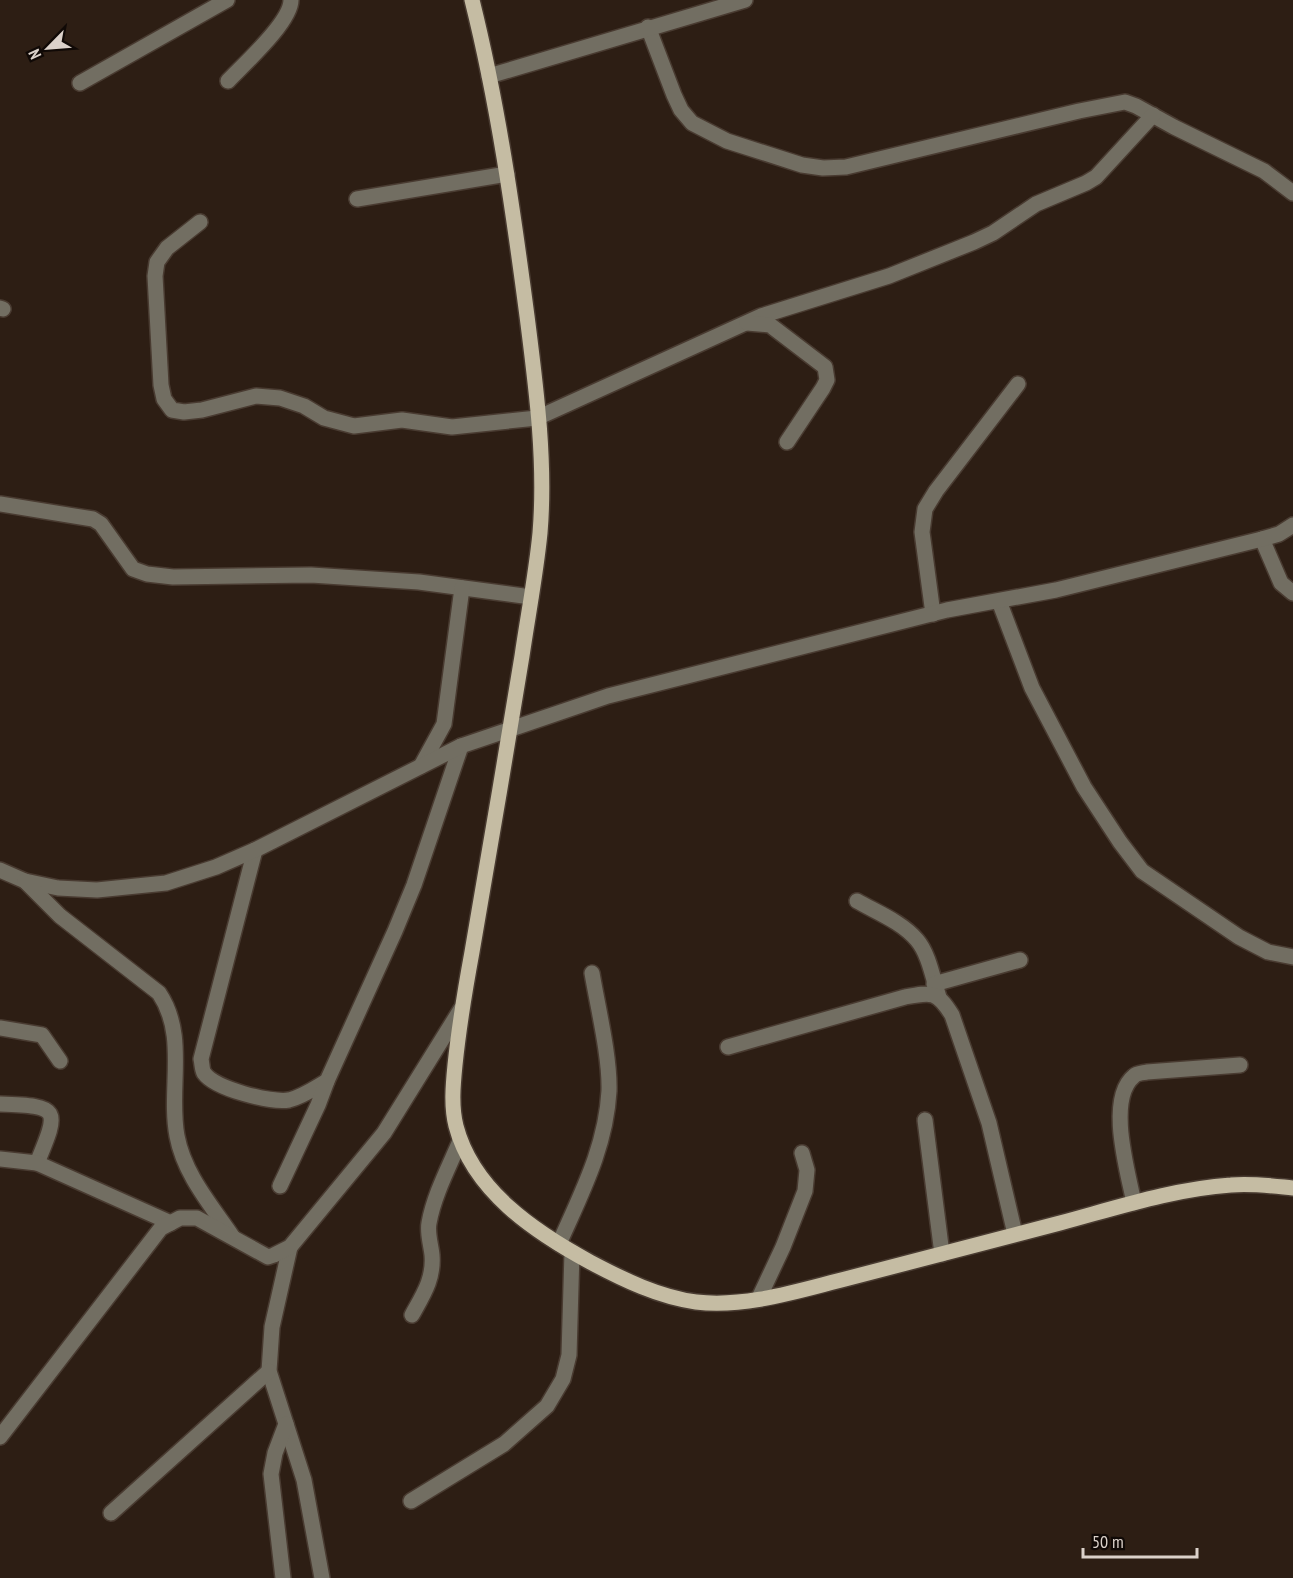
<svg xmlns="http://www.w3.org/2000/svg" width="1293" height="1578" font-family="'PT Sans Narrow',sans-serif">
<rect width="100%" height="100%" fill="#2d1e14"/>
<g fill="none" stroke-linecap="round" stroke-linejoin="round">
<g stroke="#493b31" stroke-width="18">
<g id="minor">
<path d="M648,27L674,95L681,110L692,123L727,141L802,165L823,168L846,167L1079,111L1125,102L1136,106L1174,127L1264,171L1293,193"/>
<path d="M489,76L745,0"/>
<path d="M228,81C244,64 291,22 291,0"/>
<path d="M80,83L227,0"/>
<path d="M357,199L507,174"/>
<path d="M200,222L167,248L157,262L155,276L161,385L164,399L172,410L184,412L202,410L256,396L280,398L304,406L324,418L354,426L402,420L452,427L537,418L761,316L889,276L974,242L993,233L1036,204L1086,183L1096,177L1153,115"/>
<path d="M0,308L3,309"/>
<path d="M747,323L770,325L825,367L827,380L823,388L787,442"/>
<path d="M0,504L93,519L101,524L133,569L147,574L173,577L311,575L419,582L531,597"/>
<path d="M1262,539L1281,583L1293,593"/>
<path d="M999,601L1032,688L1084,787L1120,842L1142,871L1239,937L1268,952L1293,957"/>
<path d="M933,614L922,532L925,509L936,491L1018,384"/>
<path d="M421,766L444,724L462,588"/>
<path d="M255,850L201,1059C202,1063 202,1070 204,1073C215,1089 271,1103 289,1100C302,1097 315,1088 327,1081L395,931L414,885L461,746"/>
<path d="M0,870L25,881L58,888L97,890L166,883L216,867L255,850L461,746L608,696L947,610L1056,590L1262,539L1279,534L1293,525"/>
<path d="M25,881L60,916L159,993C188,1036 168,1089 177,1136C184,1174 211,1205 232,1236"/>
<path d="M857,901C876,912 902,922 917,940C929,954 933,979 939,997"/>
<path d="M934,984L1020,960"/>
<path d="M0,1028L42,1035L60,1061"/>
<path d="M728,1047L905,997C932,992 937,991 952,1015L989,1123L1015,1234"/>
<path d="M0,1104C60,1106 60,1108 37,1163"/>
<path d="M925,1120L942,1254"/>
<path d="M0,1159L37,1163L171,1223"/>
<path d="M280,1186L318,1105L327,1081"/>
<path d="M1134,1203C1128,1172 1106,1099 1134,1076C1137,1073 1143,1073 1147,1072L1240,1065"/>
<path d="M559,1244C581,1194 606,1147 609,1091C610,1057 598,1008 592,973"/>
<path d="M290,1247L272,1327L269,1371L304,1480L322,1578"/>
<path d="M759,1298L783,1247L805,1191L807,1170L802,1153"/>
<path d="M412,1315C423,1295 434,1279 432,1255C431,1245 427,1233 429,1223C434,1195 449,1167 460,1141"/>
<path d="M0,1437L161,1228L180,1218H197L268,1257L274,1255L290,1247L384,1133L461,1009"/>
<path d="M411,1501L504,1444L547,1406L563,1379L569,1355L572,1252"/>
<path d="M111,1513L269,1371"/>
<path d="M283,1578L271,1474L275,1453L286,1424"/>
</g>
</g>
<g stroke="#493b31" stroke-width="18">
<path id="major" d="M472,0C498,104 513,210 527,316C536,387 546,461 540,533C536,574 528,615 522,656C506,755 489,853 472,952C465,990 459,1026 455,1065C453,1085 451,1106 456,1126C473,1191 535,1232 590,1262C624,1280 659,1297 696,1302C747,1308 800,1290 849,1278C919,1260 989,1241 1060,1223C1116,1208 1173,1189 1231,1185C1252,1183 1273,1186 1293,1188"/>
</g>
<use href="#minor" stroke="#726e62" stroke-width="15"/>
<use href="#major" stroke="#c5bca3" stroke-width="15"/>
</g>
<g transform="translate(48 48) rotate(245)" stroke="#100906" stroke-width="4.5" paint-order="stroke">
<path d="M0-4.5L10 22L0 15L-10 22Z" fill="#dbd1ca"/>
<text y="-9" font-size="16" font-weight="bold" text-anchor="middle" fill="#dbd1ca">N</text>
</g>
<path d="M1083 1548v9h114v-9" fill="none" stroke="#dbd1ca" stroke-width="3"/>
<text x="1092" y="1548" font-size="18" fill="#dbd1ca" stroke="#100906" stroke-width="4.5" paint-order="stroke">50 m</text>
</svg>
